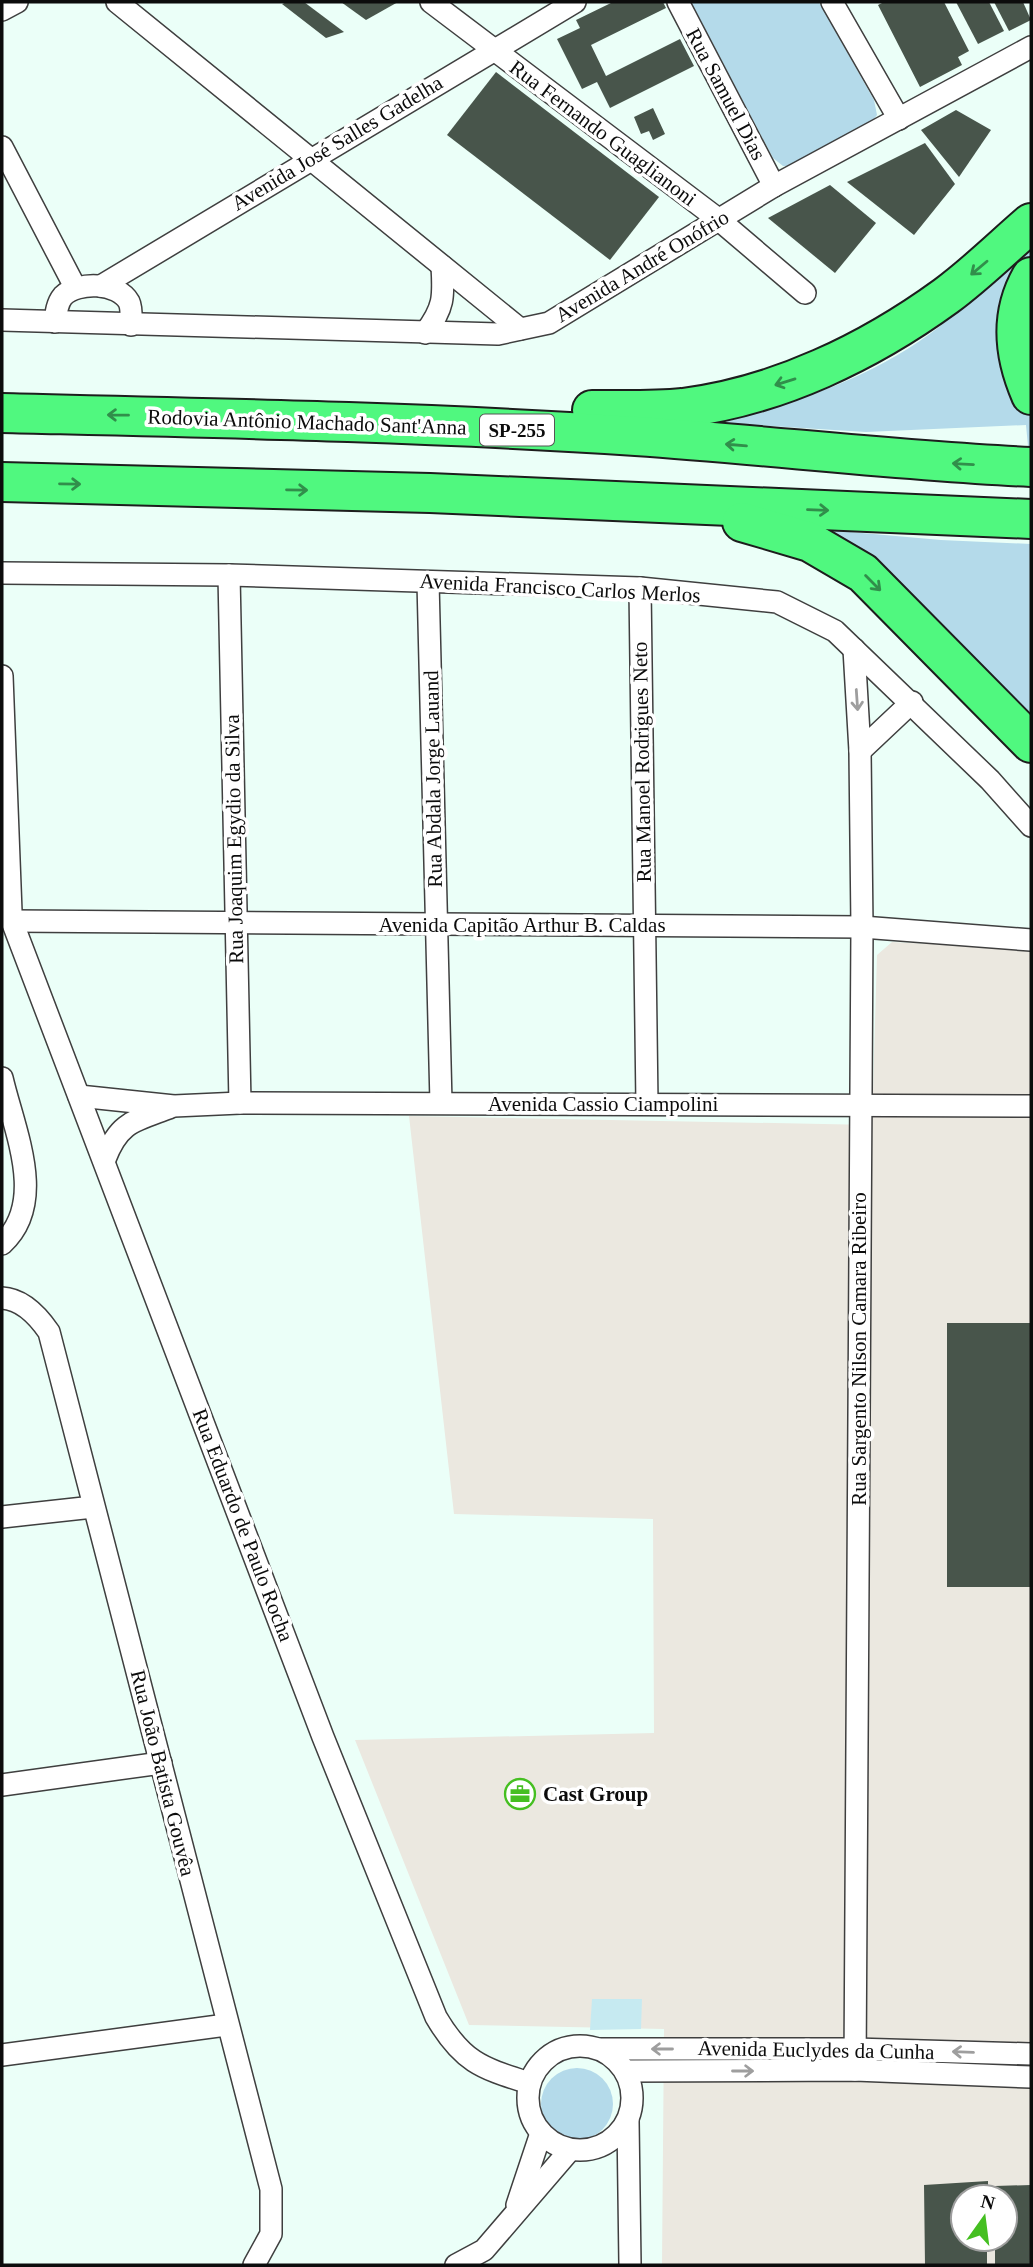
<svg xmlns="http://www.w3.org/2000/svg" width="1033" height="2267" font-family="'Times New Roman',serif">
<rect width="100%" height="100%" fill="#ebfff8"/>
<path fill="#ebe8e0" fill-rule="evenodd" d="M892,942L1031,949V2265H662L664,2029L469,2025L355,1740L654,1733L653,1519L454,1514L409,1116L872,1125L877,955ZM963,2197H1005V2239H963Z"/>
<g fill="#b4daea">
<path d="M691,2H819L874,100L877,115L867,128L797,166H783L773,158Z"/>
<path d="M1031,240L1022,408L1031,417V446H1028L1026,425L866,432L722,423C801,401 886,373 950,318C978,294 1004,266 1031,240Z"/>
<path d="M828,530L941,540L1031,544V727Z"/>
<circle cx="577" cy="2104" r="36"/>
</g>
<path fill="#c6eaf1" d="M592,1999H642L641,2029L590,2030Z"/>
<g fill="#48554b">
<path d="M287,2H304L344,32L326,38L282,4Z"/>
<path d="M341,2H398L366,20Z"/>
<path d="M613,2H663L666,8L591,45L606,76L680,39L694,66L610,108L597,82L582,89L557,39L580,28L576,20Z"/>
<path d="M884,2H944L969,51L958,57L962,65L920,87L878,5Z"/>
<path d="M956,2H989L1004,31L978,44Z"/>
<path d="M994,2H1023L1031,20L1009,31Z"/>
<path d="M496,72L659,197L610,260L447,135Z"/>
<path d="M653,108L665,134L653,140L649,131L641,134L634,117Z"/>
<path d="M956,110L991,130L959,177L921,130Z"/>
<path d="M925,143L955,184L914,235L847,182Z"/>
<path d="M830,185L876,223L835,273L768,218Z"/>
<rect x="947" y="1323" width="84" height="264"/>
<path d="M988,2181V2197H963V2239H987V2265H925L924,2185Z"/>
<path d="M1031,2185V2265H995V2239H1005V2197H995V2186Z"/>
</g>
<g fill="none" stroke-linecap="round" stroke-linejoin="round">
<g stroke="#3f3f3f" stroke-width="24">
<g id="minor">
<path d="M117,2L520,329"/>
<path d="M431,2L718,219L805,293"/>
<path d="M678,2L774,186"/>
<path d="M832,2L899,119"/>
<path d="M2,10L17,2"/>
<path d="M2,147L75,287"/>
<path d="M101,286L575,2"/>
<path d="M2,320L498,334L549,323L774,186L1031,47"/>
<path d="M55,322C56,313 57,303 63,296C78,281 118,282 129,302C132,308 131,318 131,325"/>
<path d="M425,333C444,308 444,297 442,266"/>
<path d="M2,573L229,575L640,588L777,602L835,631L990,780L1031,826"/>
<path d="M229,575L240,1103"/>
<path d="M428,582L441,1103"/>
<path d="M640,588L647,1104"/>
<path d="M854,649L860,751L862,927L855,2070"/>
<path d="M2,676L11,912"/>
<path d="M860,751L912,702"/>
<path d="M2,895L323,1737L436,2017C463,2063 482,2068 529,2083"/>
<path d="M12,921L862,927L1031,940"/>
<path d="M2,1078C14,1130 48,1202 2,1244"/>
<path d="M79,1096L174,1106L240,1103L1031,1106"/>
<path d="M105,1159C119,1122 134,1121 169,1108"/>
<path d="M2,1298C22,1299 38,1316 49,1332L271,2189V2234L254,2265"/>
<path d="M2,1517L93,1507"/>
<path d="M2,1785L161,1763"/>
<circle cx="580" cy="2098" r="52"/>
<path d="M600,2049H855L1031,2054"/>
<path d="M2,2055L226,2025"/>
<path d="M626,2071L855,2070L1031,2077"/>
<path d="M628,2121L630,2265"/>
<path d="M517,2205L541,2133"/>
<path d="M456,2265L484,2250L570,2150"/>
</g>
</g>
<g stroke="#1d1d1d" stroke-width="42">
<g id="motorway">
<path d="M1031,277C1009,316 1014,356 1031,395"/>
<path d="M592,410C622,410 653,411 683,408C778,396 869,352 946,296C976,274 1003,247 1031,223"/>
<path d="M2,413C213,418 425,422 636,436C768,445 899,461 1031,467"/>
<path d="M2,482L430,493L1031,519"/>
<path d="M742,522L810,542L863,573L1031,743"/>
</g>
</g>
<use href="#minor" stroke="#fff" stroke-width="21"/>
<use href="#motorway" stroke="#50f87f" stroke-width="38"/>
</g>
<defs><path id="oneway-shaft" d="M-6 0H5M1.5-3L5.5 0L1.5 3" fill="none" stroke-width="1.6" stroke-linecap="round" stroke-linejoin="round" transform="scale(1.75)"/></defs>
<g stroke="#318e4b">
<use href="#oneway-shaft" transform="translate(979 268) rotate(140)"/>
<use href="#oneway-shaft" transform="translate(785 382) rotate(163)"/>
<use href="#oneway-shaft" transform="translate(118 415) rotate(-179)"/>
<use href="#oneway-shaft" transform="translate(736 445) rotate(-175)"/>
<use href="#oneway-shaft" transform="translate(963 464) rotate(-177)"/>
<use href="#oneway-shaft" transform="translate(70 484) rotate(1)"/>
<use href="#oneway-shaft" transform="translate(297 490) rotate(1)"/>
<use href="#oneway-shaft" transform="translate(818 510) rotate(2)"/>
<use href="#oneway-shaft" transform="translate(873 583) rotate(45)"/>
</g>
<g stroke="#9e9e9e">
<use href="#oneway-shaft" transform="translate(857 700) rotate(86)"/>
<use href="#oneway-shaft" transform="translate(662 2049) rotate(180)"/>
<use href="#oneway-shaft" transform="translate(963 2052) rotate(-178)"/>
<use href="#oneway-shaft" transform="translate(743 2071)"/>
</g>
<defs>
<g id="office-ring" transform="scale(1.575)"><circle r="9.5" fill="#fff" stroke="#45bf21" stroke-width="1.5"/><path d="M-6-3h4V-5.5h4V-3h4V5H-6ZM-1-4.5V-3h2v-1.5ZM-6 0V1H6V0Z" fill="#45bf21"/></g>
</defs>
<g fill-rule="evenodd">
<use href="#office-ring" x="520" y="1794"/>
</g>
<g text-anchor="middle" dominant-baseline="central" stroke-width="7" stroke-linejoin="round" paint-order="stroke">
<rect fill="#fff" stroke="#555" stroke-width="2" x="480" y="414.5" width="74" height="31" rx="5"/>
<g font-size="19" font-weight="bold" fill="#0c0c0c">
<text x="517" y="430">SP-255</text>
</g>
<g font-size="21" fill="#0c0c0c" stroke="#fff">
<text transform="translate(726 94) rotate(62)">Rua Samuel Dias</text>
<text transform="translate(603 133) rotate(37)">Rua Fernando Guaglianoni</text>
<text transform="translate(337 143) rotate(-31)">Avenida José Salles Gadelha</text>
<text transform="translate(642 266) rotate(-31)">Avenida André Onófrio</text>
<text transform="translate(307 422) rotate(2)">Rodovia Antônio Machado Sant'Anna</text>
<text transform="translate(560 588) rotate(3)">Avenida Francisco Carlos Merlos</text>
<text transform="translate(642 762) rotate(-91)">Rua Manoel Rodrigues Neto</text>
<text transform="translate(433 779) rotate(-91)">Rua Abdala Jorge Lauand</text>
<text transform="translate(234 839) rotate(-91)">Rua Joaquim Egydio da Silva</text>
<text x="522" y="925">Avenida Capitão Arthur B. Caldas</text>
<text x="603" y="1104">Avenida Cassio Ciampolini</text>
<text transform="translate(859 1349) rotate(-90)">Rua Sargento Nilson Camara Ribeiro</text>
<text transform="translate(243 1525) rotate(69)">Rua Eduardo de Paulo Rocha</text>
<text transform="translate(163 1773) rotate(76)">Rua João Batista Gouvêa</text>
<text transform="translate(816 2050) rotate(1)">Avenida Euclydes da Cunha</text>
</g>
<g font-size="21" font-weight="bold" fill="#0c0c0c" stroke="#fff" text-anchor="start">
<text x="543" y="1794">Cast Group</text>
</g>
</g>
<rect width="1033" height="2267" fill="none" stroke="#0c0c0c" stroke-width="7"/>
<g transform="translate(984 2218) rotate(14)"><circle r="33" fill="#ffffff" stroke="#9e9e9e" stroke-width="2"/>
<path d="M0-5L12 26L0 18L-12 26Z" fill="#45bf21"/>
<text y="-10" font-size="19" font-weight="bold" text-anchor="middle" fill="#0c0c0c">N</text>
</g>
</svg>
